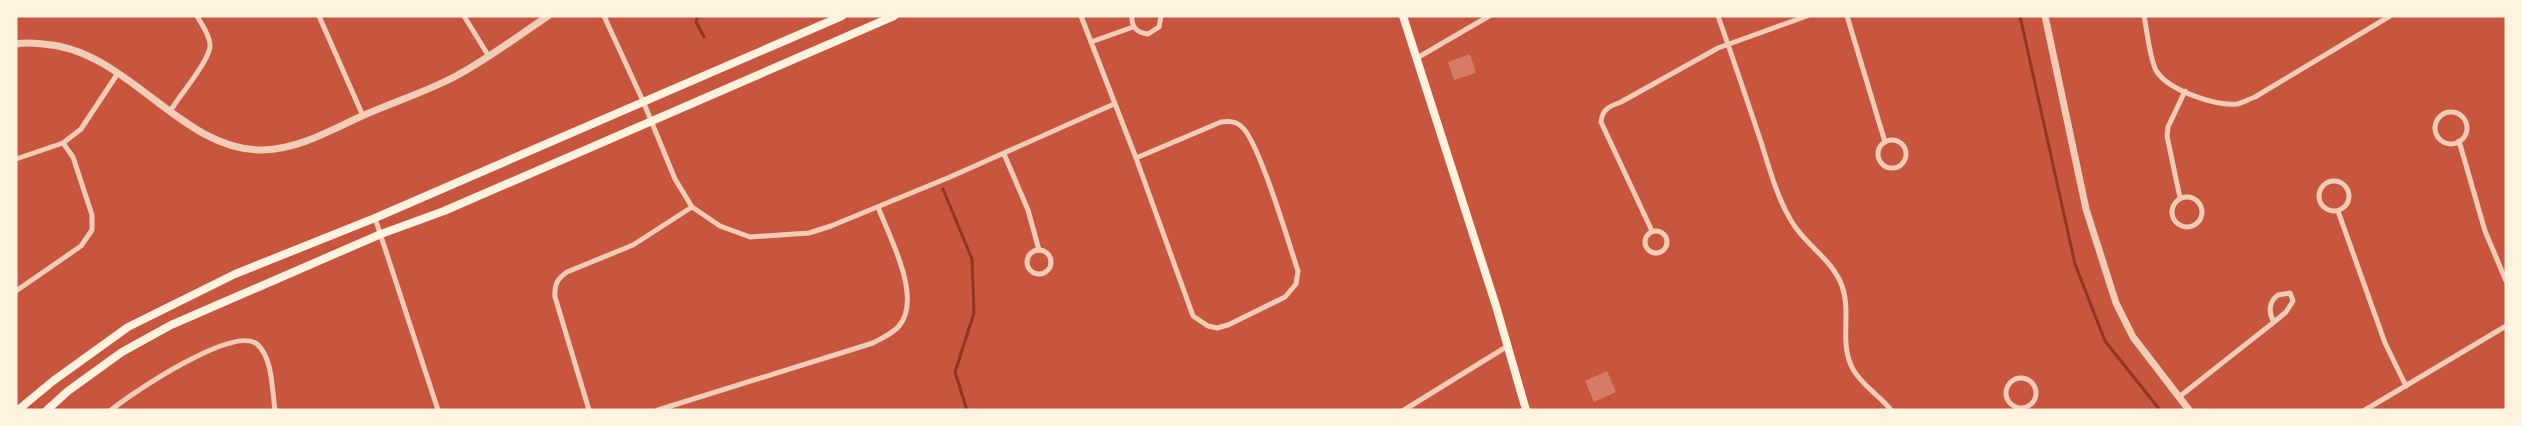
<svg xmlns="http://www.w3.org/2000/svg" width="2522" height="426" font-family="'Source Sans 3',sans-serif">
<rect width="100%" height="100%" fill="#c8553d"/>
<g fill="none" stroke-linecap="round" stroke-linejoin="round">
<g stroke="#8f3625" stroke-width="3">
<path d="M698,16L696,22L704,37"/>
<path d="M2020,16L2075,264L2105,341L2160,410"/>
<path d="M943,189L972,259L974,313L955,372L967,410"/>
</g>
</g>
<g fill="#d67c66">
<path d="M1470,54L1476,73L1454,80L1448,62Z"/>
<path d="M1607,371L1616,392L1594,402L1585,381Z"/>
</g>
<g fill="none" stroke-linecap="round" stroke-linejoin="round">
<g stroke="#f1ccb7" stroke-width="5">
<path d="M319,16L363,116"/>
<path d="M464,16L488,55"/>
<path d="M604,16L643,101L675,179L692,207L720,226L750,237L809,233L831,226L950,177L1114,104"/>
<path d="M1081,16L1136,158L1193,316L1208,326L1217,328L1228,325L1285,297L1296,284L1298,271C1289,244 1259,142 1242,127C1236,121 1229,121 1221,122L1136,158"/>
<path d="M1132,16C1131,27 1138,33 1148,34L1159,27L1161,16"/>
<path d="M1718,16C1733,58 1747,100 1761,142C1769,167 1776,194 1789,217C1802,243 1832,258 1842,286C1852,313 1838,345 1854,371C1864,387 1880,396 1891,410"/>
<path d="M1847,16L1885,142"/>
<path d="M2144,16C2147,30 2150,62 2157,72C2170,91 2216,106 2237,104C2243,103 2249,99 2255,97L2390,16"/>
<path d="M1091,42L1133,27"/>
<path d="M1417,58L1489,16"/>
<path d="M171,110C179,96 212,58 210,44C209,34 202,25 197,16"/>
<circle cx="2451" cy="128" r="16"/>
<circle cx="1892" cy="154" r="14"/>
<path d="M2459,141L2485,231L2506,281"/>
<path d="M1004,154L1028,210L1039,250"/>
<path d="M16,159L63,143L81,129L118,73"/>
<circle cx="2334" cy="196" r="15"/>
<circle cx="2187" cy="212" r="15"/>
<path d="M2180,198L2167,136L2168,127L2185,91"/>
<path d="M2338,211L2385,343L2406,386"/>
<path d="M375,218L438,410"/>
<circle cx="1656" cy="242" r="11"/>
<path d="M1652,231L1601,122C1602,109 1610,106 1621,102L1718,48L1807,16"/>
<circle cx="1039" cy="262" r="12"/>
<path d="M16,291L81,246L92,230V215L73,157L63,143"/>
<circle cx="2021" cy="393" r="15"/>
<path d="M2179,397L2274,322L2286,312L2293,301L2290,293L2278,295C2269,301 2268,313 2274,322"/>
<path d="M111,410C132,393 233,325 257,344C273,358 272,391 275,410"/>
<path d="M589,410L555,297C554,285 557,279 567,272L633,245L692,207"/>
<path d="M658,410L873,343C882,338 892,334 899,326C923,298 889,236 878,207"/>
<path d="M1404,410L1506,347"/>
<path d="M2365,410L2506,326"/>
</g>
<g stroke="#f1ccb7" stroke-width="7">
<path d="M2045,16L2086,209L2116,303L2133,337L2189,410"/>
<path d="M16,44C25,42 34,43 43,44C128,49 180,151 263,150C299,149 331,130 362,116C393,102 426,92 456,76C488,59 518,36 548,16"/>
</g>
<g stroke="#fff3e0" stroke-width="8">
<path d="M1403,16L1496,306L1526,410"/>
<path d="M18,410L53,381L128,327L235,274L375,218L842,16"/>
<path d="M47,410L68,391L122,352L171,325L381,234L444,211L894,16"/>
</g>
</g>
<rect width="2522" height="426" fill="none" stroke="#fff3e0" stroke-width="35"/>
</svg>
